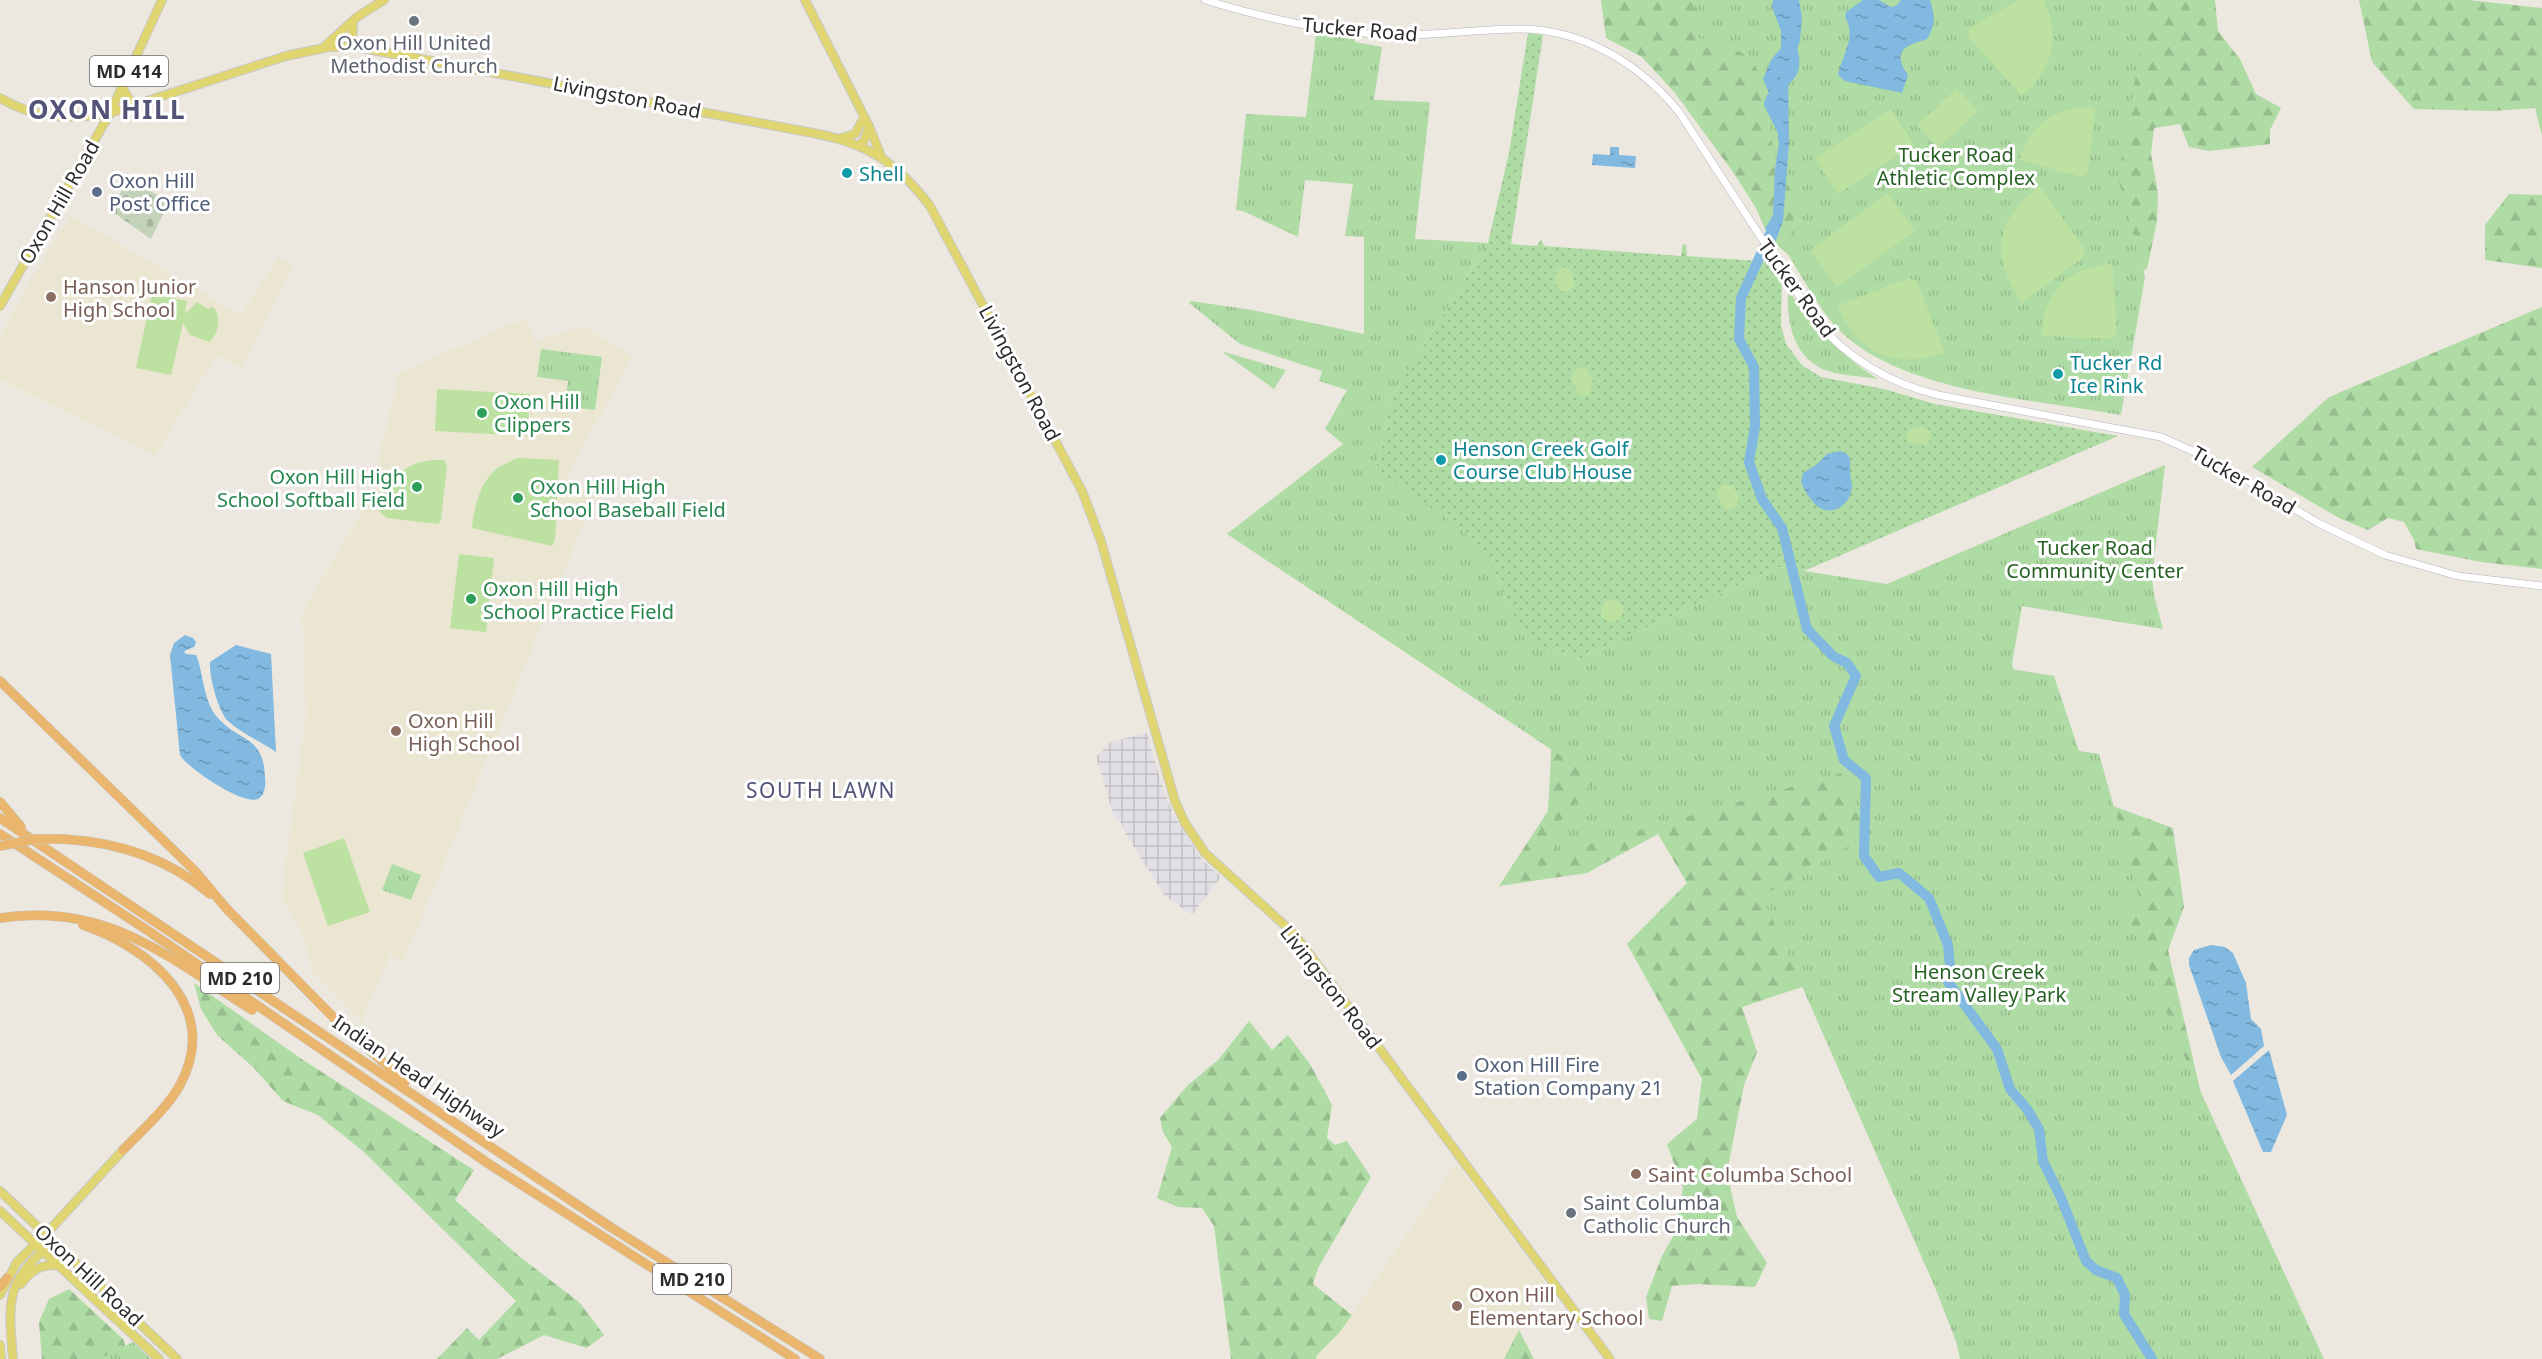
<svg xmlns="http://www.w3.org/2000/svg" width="2542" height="1359" font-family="'Noto Sans',sans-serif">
<defs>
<pattern id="industrial-grid" width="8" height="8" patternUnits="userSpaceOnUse" patternTransform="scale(1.5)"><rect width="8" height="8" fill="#e2e0e5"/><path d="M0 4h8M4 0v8" fill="none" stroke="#c2c0c5"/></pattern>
<pattern id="grass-dots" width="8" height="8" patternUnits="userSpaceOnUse" patternTransform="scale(1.5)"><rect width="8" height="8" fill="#afdba4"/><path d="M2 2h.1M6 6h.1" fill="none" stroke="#97bc8d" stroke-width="1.8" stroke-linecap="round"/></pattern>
<pattern id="forest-firs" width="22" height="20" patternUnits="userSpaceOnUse" patternTransform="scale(1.5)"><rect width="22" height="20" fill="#afdba4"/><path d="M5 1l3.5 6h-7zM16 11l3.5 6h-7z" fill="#97bc8d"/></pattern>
<pattern id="cemetery-stones" width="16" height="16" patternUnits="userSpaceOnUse" patternTransform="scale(1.5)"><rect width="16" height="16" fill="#c2d3ba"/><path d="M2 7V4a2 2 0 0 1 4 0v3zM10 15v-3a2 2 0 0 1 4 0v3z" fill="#a7b5a0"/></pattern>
<pattern id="park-tufts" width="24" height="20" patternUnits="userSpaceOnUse" patternTransform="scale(1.5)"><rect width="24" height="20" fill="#afdba4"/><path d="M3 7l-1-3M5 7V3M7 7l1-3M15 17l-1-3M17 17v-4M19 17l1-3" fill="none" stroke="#97bc8d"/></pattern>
<pattern id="water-ripples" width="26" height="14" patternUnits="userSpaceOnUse" patternTransform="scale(1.5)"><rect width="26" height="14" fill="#81b9e0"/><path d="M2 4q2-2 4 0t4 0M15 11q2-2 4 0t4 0" fill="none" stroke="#6a97b6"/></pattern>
</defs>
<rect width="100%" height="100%" fill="#ece8e0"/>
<path fill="url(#industrial-grid)" d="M1147,733L1161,782L1174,816L1201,858L1221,877L1192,915L1165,896L1128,838L1120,821L1115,820L1096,757L1110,742Z"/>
<g fill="#ebe6d2">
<path d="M70,215L241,315L278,258L294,264L242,368L216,356L155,456L0,380V337L16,305Z"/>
<path d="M525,318L534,341L584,326L632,357L565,480L595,496L403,963L390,954L362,1022L313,974L302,931L281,899L306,715L302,612L385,474L377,464L398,379L394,375Z"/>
<path d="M1456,1163L1545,1282L1504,1359H1316L1317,1355L1339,1333Z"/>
</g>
<path fill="url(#grass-dots)" d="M1528,33L1543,35L1511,244L1537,246L1541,239L1544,246L1681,256L1683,244L1686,245L1687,256L1772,262L1782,279L1781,325L1786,344L1802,365L1821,377L1884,389L1935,404L2118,436L1804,571L1778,567L1579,659L1555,653L1531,640L1511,613L1495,571L1376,469L1392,396L1488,243L1509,153Z"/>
<g fill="url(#forest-firs)">
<path d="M1601,0H1815L1794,260L1775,243L1765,229L1756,208L1733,172L1675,93L1642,57L1606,38Z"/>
<path d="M2090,0H2215L2218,31L2240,59L2256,94L2281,108L2270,130V144L2209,151L2189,147L2180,124L2154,128L2151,154L2158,194L2157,221L2147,269L2121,280Z"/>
<path d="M2359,0H2469L2542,8V136L2535,108L2494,111L2414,109L2372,62Z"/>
<path d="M2509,194L2542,195V268L2485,260V225Z"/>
<path d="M2542,307V569L2481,562L2416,549L2414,540L2404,522L2388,518L2368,530L2339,518L2252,467L2329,397Z"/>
<path d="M1996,627L2064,788L2173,828L2184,907L2168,950L2204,1107L1963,1359L1900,1198L1808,985L1742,1007L1757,1052L1744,1085L1727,1172L1737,1217L1767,1263L1755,1287L1697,1284L1672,1286L1662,1321L1649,1319L1646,1297L1662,1256L1675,1233L1683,1188L1667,1144L1697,1119L1702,1079L1627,944L1687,883L1658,834L1587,873L1499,886L1548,811L1552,736Z"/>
<path d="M194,983L303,1060L474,1170L455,1200L520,1257L579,1302L604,1335L587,1348L544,1335L497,1359H437L467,1328L479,1340L516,1301L364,1152L318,1115L283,1101L254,1068L217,1035L201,1009Z"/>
<path d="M1249,1021L1272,1050L1288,1035L1310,1064L1332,1105L1327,1138L1335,1145L1347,1141L1371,1177L1318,1268L1313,1284L1352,1315L1339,1333L1317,1355L1316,1359H1231L1214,1226L1202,1208L1178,1207L1157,1198L1172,1147L1163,1132L1160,1118L1187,1086L1219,1059Z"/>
<path d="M69,1289L123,1339L127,1351L123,1359H42L39,1322L49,1299Z"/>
<path d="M1519,1330L1534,1359H1504Z"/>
</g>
<path fill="url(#cemetery-stones)" d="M129,178L167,201L164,207L166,208L151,239L110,210Z"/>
<g fill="url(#park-tufts)">
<path d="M1695,0H2149L2118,178L2145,277L2121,415C2035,399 1909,394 1842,333C1821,314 1802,275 1785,250C1791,229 1800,208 1789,187C1785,179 1779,171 1777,162C1757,98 1785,52 1695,37Z"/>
<path d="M1317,26L1355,31V42L1382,47L1374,100L1430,102L1415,239L1488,243L1392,396L1376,469L1464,531L1495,571L1511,613L1531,639L1555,653L1579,659L1778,567L1887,584L2165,465L2152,577L2154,595L2163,629L2022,606L2011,669L2054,676L2079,751L2099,754L2140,900L2120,897L2186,1060L2324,1359H1960L1953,1328L1762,896L1872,833L1841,773L1559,853L1547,837L1596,779L1227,534L1343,444L1325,429L1347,390L1319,381L1322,371L1240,344L1189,303L1191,301L1252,310L1364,334V237L1345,236L1353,184L1305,180L1298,237L1243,211L1236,210L1246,114L1306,117Z"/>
<path d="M1788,290C1814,326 1840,355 1878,379C1862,376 1843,376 1828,371C1794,360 1786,322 1788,290Z"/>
<path d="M541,349L602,357L595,410L564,406L568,381L537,377Z"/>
<path d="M1221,351L1286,370L1274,389Z"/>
<path d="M392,864L421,875L411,900L382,890Z"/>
<path d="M133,1342L151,1359H99Z"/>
</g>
<g fill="#bce1a1">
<path d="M2019,0H2044C2061,39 2053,69 2022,96L1968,36L1969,28Z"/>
<path d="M1957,88L1978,111L1938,148L1917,125Z"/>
<path d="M2076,107L2095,108L2088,173L2081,177L2019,160C2031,129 2044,116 2076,107Z"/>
<path d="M1891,109L1914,145L1838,194L1815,158Z"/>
<path d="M2040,186L2085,250L2084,257L2022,303C1991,258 1993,220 2040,186Z"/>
<path d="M1888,193L1915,231L1837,287L1810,250Z"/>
<path d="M2112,263L2117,332L2112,339L2042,336C2039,316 2052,291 2068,278C2081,269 2097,266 2112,263Z"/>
<path d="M1563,267L1572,271L1575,286L1567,292L1561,291L1554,281L1558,269Z"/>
<path d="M1909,278L1917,281L1945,353C1892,369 1861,355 1837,306Z"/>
<path d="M152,294L187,301L185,314L197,302L208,309L213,307C222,317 219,334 209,342L190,335L183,323L171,375L136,368Z"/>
<path d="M1580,367L1587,369L1593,379L1590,393L1585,396L1578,394L1571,380L1574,372Z"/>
<path d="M437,389L530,394L527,436L435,431Z"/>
<path d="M1923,426L1929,430L1931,435L1928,444L1907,442L1906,434L1910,429Z"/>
<path d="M517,458L559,460L555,540L552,546L472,528C474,508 479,485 495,470C501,465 510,462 517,458Z"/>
<path d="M436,460H444L447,466L441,520L438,524L387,518L379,511C384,481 405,461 436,460Z"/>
<path d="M1724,484L1733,486L1739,496L1736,506L1732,510L1725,509L1717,496L1719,488Z"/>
<path d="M459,554L494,558L486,632L450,628Z"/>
<circle cx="1612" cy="611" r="11"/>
<path d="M344,838L370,912L328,926L303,853Z"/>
</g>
<g fill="url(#water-ripples)">
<path d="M1773,0H1799L1802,18L1800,41L1788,72L1789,144L1783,221L1775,243L1765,229L1773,215L1775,169L1780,136V119L1763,79L1771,60L1781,48V31L1772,7Z"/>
<path d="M1863,0H1879L1891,7L1897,5L1901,0H1930C1935,16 1936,24 1927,39C1905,46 1891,50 1908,75L1902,93L1845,81L1838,75C1842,55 1857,37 1845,17L1846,12Z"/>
<path d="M1610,147H1619V155L1636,156L1635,168L1592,165L1593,154L1610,155Z"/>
<path d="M1840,451C1853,454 1850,462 1850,473C1850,477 1852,482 1852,487C1850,506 1831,518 1816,505C1809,499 1804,489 1801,482L1803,473L1816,465L1827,454Z"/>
<path d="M185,635L193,638L196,642L194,647L184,651L186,654L196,655L198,660C203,677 205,703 217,717C240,743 264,735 265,778C266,785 265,795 258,799C244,806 187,768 180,755L170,655L174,643Z"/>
<path d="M236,645L271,654L276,752C261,742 241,733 228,721C218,711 209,676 210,662Z"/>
<path d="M2211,945L2225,947L2233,953L2246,983L2251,1019L2261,1029L2264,1046L2231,1075L2221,1057L2189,965V958L2194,950Z"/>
<path d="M2269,1050L2287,1115L2271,1152H2263L2233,1081Z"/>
</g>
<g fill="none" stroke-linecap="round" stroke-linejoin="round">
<g stroke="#81b9e0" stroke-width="10">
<path d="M1783,139V132L1769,104C1778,75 1805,83 1790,42"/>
<path d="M1775,223L1741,298L1739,339L1754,367L1755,427L1749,462L1762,499L1782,528L1807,629L1833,656L1847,663L1856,676L1834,726L1844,760L1866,778L1864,856L1879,877L1899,873L1929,898L1948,945L1950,966L1948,982L1997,1049L2010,1089L2027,1109L2039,1129L2043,1161L2061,1198L2086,1261L2096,1270L2117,1278L2125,1295L2124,1314L2152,1359"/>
</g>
<g stroke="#b4b4be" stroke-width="8">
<path id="minor" d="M1205,0C1260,17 1316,30 1374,34C1423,38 1471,29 1519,29C1583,29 1640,64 1679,112L1815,320C1848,359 1889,383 1938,395L2161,437L2215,461L2318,523L2385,555L2458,576L2542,586"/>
</g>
<g stroke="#c8c8c8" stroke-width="10">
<g id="major">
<path d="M805,0L869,126L864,141L859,145"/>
<path d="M352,46L353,22"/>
<path d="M323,48L357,17L384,0"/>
<path d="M122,87L129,99L137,104"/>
<path d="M0,98C35,119 71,120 110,113L286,56L329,47L352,46L818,134C869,144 898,164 930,206L1082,491L1101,541L1175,801L1185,823L1205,853L1291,931L1302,944L1610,1359"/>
<path d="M869,126L881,156"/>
<path d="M841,138L855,134L862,121"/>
<path d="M0,306L110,113L162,0"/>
<path d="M0,1191L177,1359"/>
<path d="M0,1211L159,1359"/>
<path d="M21,1284C31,1270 41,1264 58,1265"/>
<path d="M0,1295L17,1262L46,1234L123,1150"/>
<path d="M0,1345L1,1359"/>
<path d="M13,1359C8,1301 5,1280 54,1242"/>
</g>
</g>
<g stroke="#c8c8c8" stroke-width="10">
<g id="highway">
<path d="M0,681L195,871L226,908L335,1019L405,1082"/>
<path d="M0,802L21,827"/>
<path d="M0,818L612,1228L820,1359"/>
<path d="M0,834L147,930L492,1166L795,1359"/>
<path d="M63,839C117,842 169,859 210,894"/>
<path d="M0,918C107,902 168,957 252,1010"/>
<path d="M83,925C150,948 222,1007 180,1085C166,1110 142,1130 123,1150"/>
<path d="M0,1287L7,1278"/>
</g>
</g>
<use href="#minor" stroke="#fff" stroke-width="7"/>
<use href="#major" stroke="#e0d671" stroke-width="8"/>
<use href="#highway" stroke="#eab56d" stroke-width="9"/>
<g stroke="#c8c8c8" stroke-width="10" stroke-linecap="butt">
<path id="highway-bridge" d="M0,846L36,839H63"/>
</g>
<use href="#highway-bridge" stroke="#eab56d" stroke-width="9"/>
</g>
<g fill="#6b7280" stroke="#fff" stroke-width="2">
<circle cx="414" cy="21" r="6"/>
<circle cx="1571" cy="1213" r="6"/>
</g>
<g fill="#0f9aa8" stroke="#fff" stroke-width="2">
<circle cx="847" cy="173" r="6"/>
<circle cx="2058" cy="374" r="6"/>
<circle cx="1441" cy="460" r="6"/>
</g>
<g fill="#5c6f8a" stroke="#fff" stroke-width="2">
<circle cx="97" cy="192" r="6"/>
<circle cx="1462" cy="1076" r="6"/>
</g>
<g fill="#8d6e63" stroke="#fff" stroke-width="2">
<circle cx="51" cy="297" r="6"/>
<circle cx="396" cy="731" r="6"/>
<circle cx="1636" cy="1174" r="6"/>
<circle cx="1457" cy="1306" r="6"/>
</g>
<g fill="#2e9e5b" stroke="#fff" stroke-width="2">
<circle cx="482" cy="413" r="6"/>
<circle cx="417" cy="487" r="6"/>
<circle cx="518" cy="498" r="6"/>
<circle cx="471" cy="599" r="6"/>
</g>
<g text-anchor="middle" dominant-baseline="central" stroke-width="6" stroke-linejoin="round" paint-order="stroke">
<g fill="#fff" stroke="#6b6b6b" stroke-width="1.5">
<rect x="90" y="56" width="78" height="30" rx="4.5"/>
<rect x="201" y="963" width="78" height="30" rx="4.5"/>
<rect x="653" y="1264" width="78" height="30" rx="4.5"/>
</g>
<g font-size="18" font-weight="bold" fill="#2c2c2c">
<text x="129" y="71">MD 414</text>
<text x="240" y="978">MD 210</text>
<text x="692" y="1279">MD 210</text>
</g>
<g font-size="20" fill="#2c2c2c" stroke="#fff">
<text transform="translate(1360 29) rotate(5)">Tucker Road</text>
<text transform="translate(627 97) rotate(11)">Livingston Road</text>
<text transform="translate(59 202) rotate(-60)">Oxon Hill Road</text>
<text transform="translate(1797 288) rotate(54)">Tucker Road</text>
<text transform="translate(1020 373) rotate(62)">Livingston Road</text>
<text transform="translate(2244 480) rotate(30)">Tucker Road</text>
<text transform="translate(1331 987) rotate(52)">Livingston Road</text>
<text transform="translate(419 1076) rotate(34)">Indian Head Highway</text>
<text transform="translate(89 1275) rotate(43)">Oxon Hill Road</text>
</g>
<g font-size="20" fill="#5b616d" stroke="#fff">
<text x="414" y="42">Oxon Hill United<tspan x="414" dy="23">Methodist Church</tspan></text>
<text x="1583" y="1202" text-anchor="start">Saint Columba<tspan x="1583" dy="23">Catholic Church</tspan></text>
</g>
<g font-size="20" fill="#286124" stroke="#fff">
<text x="1956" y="154">Tucker Road<tspan x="1956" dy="23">Athletic Complex</tspan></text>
<text x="2095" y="547">Tucker Road<tspan x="2095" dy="23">Community Center</tspan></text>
<text x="1979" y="971">Henson Creek<tspan x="1979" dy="23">Stream Valley Park</tspan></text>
</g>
<g font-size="20" fill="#0d838f" stroke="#fff" text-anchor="start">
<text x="859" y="173">Shell</text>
<text x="2070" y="362">Tucker Rd<tspan x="2070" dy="23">Ice Rink</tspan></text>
<text x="1453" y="448">Henson Creek Golf<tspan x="1453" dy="23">Course Club House</tspan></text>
</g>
<g font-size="20" fill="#4e5e75" stroke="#fff" text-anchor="start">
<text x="109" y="180">Oxon Hill<tspan x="109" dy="23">Post Office</tspan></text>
<text x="1474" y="1064">Oxon Hill Fire<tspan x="1474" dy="23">Station Company 21</tspan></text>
</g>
<g font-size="20" fill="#785e54" stroke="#fff" text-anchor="start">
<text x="63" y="286">Hanson Junior<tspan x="63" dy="23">High School</tspan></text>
<text x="408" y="720">Oxon Hill<tspan x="408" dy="23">High School</tspan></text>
<text x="1648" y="1174">Saint Columba School</text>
<text x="1469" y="1294">Oxon Hill<tspan x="1469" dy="23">Elementary School</tspan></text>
</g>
<g font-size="20" fill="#27864d" stroke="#fff" text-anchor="start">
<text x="494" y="401">Oxon Hill<tspan x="494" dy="23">Clippers</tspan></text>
<text x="405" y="476" text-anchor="end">Oxon Hill High<tspan x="405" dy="23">School Softball Field</tspan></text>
<text x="530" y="486">Oxon Hill High<tspan x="530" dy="23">School Baseball Field</tspan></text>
<text x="483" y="588">Oxon Hill High<tspan x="483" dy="23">School Practice Field</tspan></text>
</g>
<g font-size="21" letter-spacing="1.5" fill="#525377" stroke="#fff">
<text x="821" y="790">SOUTH LAWN</text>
</g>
<g font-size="26" font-weight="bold" letter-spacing="1.5" fill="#525377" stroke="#fff">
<text x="107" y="109">OXON HILL</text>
</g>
</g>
</svg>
